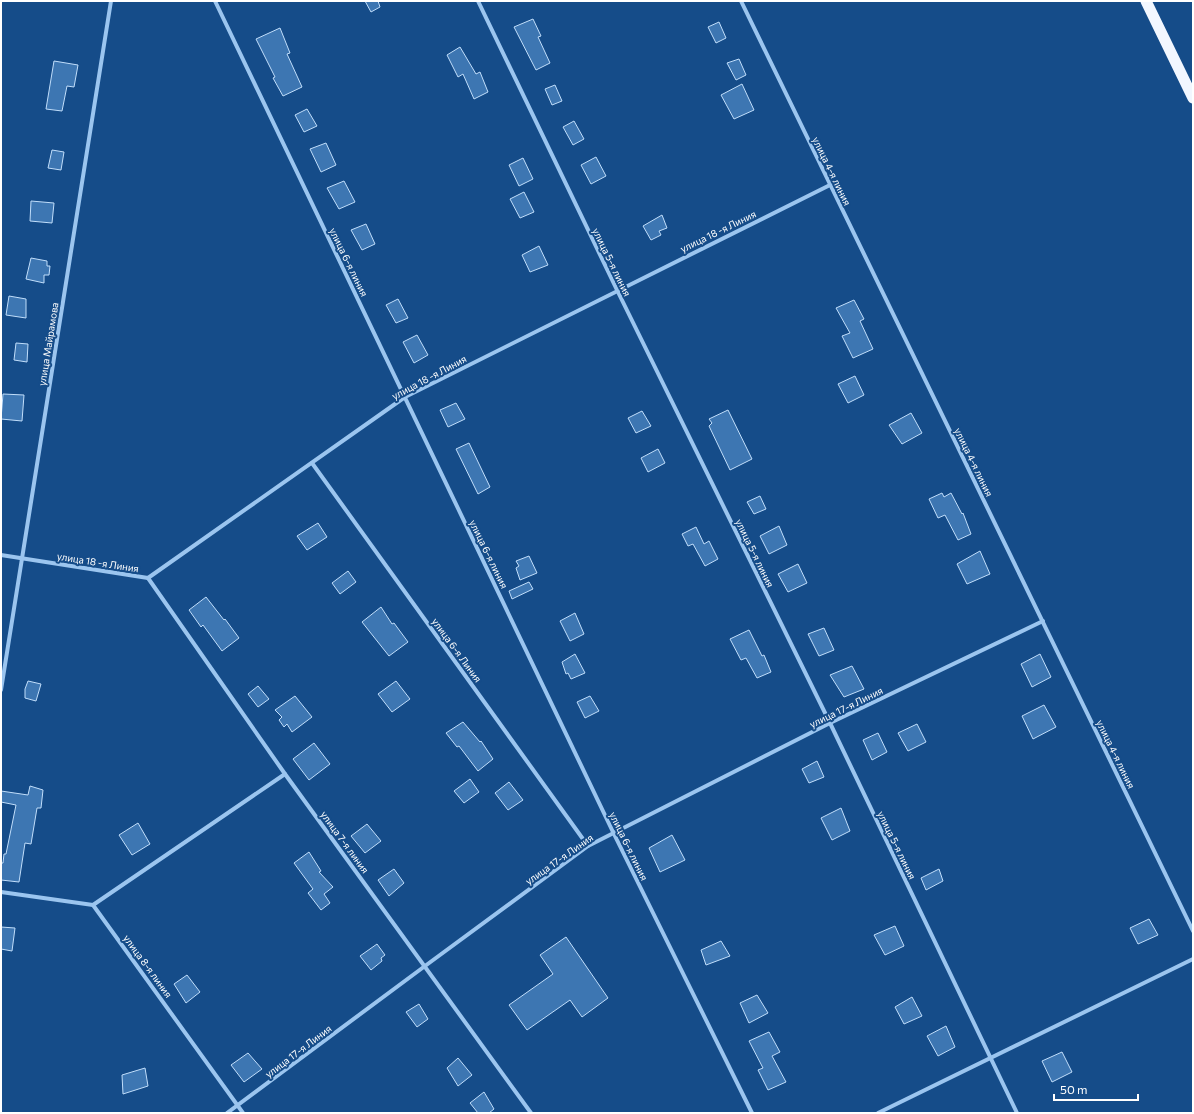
<svg xmlns="http://www.w3.org/2000/svg" width="1194" height="1114" font-family="Commissioner,sans-serif">
<rect width="100%" height="100%" fill="#154c89"/>
<g fill="#3d76b2" stroke="#c1defb">
<path d="M365,1H378L380,7L371,12Z"/>
<path d="M533,19L541,36L538,37L550,63L536,70L514,27Z"/>
<path d="M719,22L726,38L716,43L708,27Z"/>
<path d="M280,28L290,53L287,54L302,87L283,96L273,78L275,77L256,39Z"/>
<path d="M460,47L476,74L480,72L488,92L474,99L463,74L458,77L447,55Z"/>
<path d="M739,59L746,75L736,80L727,63Z"/>
<path d="M54,61L78,65L74,87L67,86L62,111L46,109Z"/>
<path d="M742,84L754,110L734,119L721,95Z"/>
<path d="M555,85L562,101L552,105L545,89Z"/>
<path d="M307,109L317,126L304,132L295,115Z"/>
<path d="M574,121L584,139L573,145L563,127Z"/>
<path d="M326,143L336,165L321,172L310,149Z"/>
<path d="M52,150L64,152L61,170L48,168Z"/>
<path d="M596,157L606,176L591,184L581,165Z"/>
<path d="M523,158L533,179L519,186L509,165Z"/>
<path d="M344,181L355,202L339,209L327,188Z"/>
<path d="M524,192L534,212L520,218L510,199Z"/>
<path d="M31,201L54,203L52,223L30,221Z"/>
<path d="M662,215L667,228L659,231L661,235L651,240L643,226Z"/>
<path d="M366,224L375,244L362,250L351,230Z"/>
<path d="M539,246L548,265L530,272L522,255Z"/>
<path d="M31,258L47,261V266H50L49,275H44V283L26,279Z"/>
<path d="M9,296L26,299V318L6,315Z"/>
<path d="M398,299L408,318L396,323L386,305Z"/>
<path d="M854,300L864,319L860,321L873,349L853,358L842,336L850,333L836,308Z"/>
<path d="M417,335L428,355L414,363L403,342Z"/>
<path d="M16,343L28,344L27,362L14,360Z"/>
<path d="M855,376L864,395L848,403L838,384Z"/>
<path d="M3,394L24,395L22,421L1,419Z"/>
<path d="M456,403L465,419L448,427L440,410Z"/>
<path d="M728,410L752,459L730,470L709,426L712,423L709,419Z"/>
<path d="M642,411L651,426L636,433L628,418Z"/>
<path d="M911,413L922,433L902,444L889,425Z"/>
<path d="M469,443L490,487L478,494L456,449Z"/>
<path d="M658,449L665,463L648,472L641,458Z"/>
<path d="M942,493L944,497L951,493L962,514L963,513L971,534L958,540L945,515L938,518L929,499Z"/>
<path d="M760,496L766,509L754,514L747,502Z"/>
<path d="M318,523L327,537L307,550L297,536Z"/>
<path d="M779,526L787,545L769,554L760,536Z"/>
<path d="M696,527L704,544L709,541L718,559L705,566L693,544L688,546L682,534Z"/>
<path d="M980,551L990,574L967,584L957,564Z"/>
<path d="M529,556L537,573L520,580L516,568L519,566L516,561Z"/>
<path d="M798,564L807,583L788,592L778,574Z"/>
<path d="M348,571L356,582L340,594L332,583Z"/>
<path d="M529,582L533,589L512,599L509,591Z"/>
<path d="M206,597L224,620L225,619L239,638L222,651L203,625L201,627L189,610Z"/>
<path d="M381,607L392,624L394,623L408,642L389,656L362,622Z"/>
<path d="M575,613L584,634L570,641L560,621Z"/>
<path d="M824,628L834,650L819,656L808,634Z"/>
<path d="M749,630L762,656L764,655L771,672L757,678L746,658L741,660L730,639Z"/>
<path d="M575,654L585,673L571,679L568,673L566,674L562,662Z"/>
<path d="M1040,654L1051,677L1032,687L1021,664Z"/>
<path d="M852,666L864,689L844,697L830,675Z"/>
<path d="M28,681L41,684L36,701L25,698V689Z"/>
<path d="M396,681L410,699L392,712L378,694Z"/>
<path d="M258,686L269,699L258,707L248,694Z"/>
<path d="M295,696L312,717L292,732L287,724L284,727L279,720L282,717L275,710Z"/>
<path d="M590,696L599,711L585,718L577,702Z"/>
<path d="M1044,705L1056,727L1033,739L1022,716Z"/>
<path d="M463,722L480,742L481,741L493,759L478,771L459,746L457,747L446,733Z"/>
<path d="M917,724L926,742L908,751L898,733Z"/>
<path d="M878,733L887,752L872,760L863,740Z"/>
<path d="M314,743L330,764L309,780L293,759Z"/>
<path d="M817,761L824,777L809,783L802,769Z"/>
<path d="M470,779L479,792L464,803L454,791Z"/>
<path d="M509,782L523,800L508,810L495,793Z"/>
<path d="M30,786L43,790L41,808H37L31,844L25,843L19,882L1,880V863H3L4,854H6L16,805L1,802V791L28,795Z"/>
<path d="M841,808L850,831L832,840L821,818Z"/>
<path d="M138,823L150,844L132,855L119,835Z"/>
<path d="M367,824L381,841L365,853L351,836Z"/>
<path d="M672,835L685,860L660,872L649,848Z"/>
<path d="M309,852L321,871L319,872L333,887L324,894L330,903L321,910L308,893L313,889L294,863Z"/>
<path d="M394,869L404,883L389,896L378,880Z"/>
<path d="M939,869L943,881L926,890L921,878Z"/>
<path d="M1149,919L1158,935L1138,944L1130,928Z"/>
<path d="M895,926L904,946L885,955L874,935Z"/>
<path d="M1,927L15,928L12,951L1,949Z"/>
<path d="M566,937L608,998L582,1017L570,1000L527,1030L509,1005L553,974L540,955Z"/>
<path d="M721,941L730,956L706,965L701,950Z"/>
<path d="M377,944L385,955L381,958L382,961L371,970L360,956Z"/>
<path d="M187,975L200,992L186,1003L174,984Z"/>
<path d="M757,995L768,1013L749,1023L740,1003Z"/>
<path d="M912,997L922,1016L904,1024L895,1007Z"/>
<path d="M419,1004L428,1019L417,1027L406,1012Z"/>
<path d="M946,1026L955,1047L938,1056L927,1036Z"/>
<path d="M769,1032L780,1052L772,1056L786,1082L768,1090L758,1070L763,1068L749,1041Z"/>
<path d="M1062,1052L1072,1072L1052,1082L1042,1061Z"/>
<path d="M248,1053L262,1069L244,1082L231,1065Z"/>
<path d="M458,1058L472,1075L458,1086L447,1068Z"/>
<path d="M145,1068L148,1086L123,1094L122,1075Z"/>
<path d="M484,1092L494,1109L489,1113H478L470,1103Z"/>
</g>
<g fill="none" stroke-linecap="round" stroke-linejoin="round">
<g stroke="#9bc5ef" stroke-width="4">
<path d="M215,1L613,832L752,1113"/>
<path d="M478,1L617,290L830,723L1017,1113"/>
<path d="M741,1L1193,931"/>
<path d="M312,463L588,846"/>
<path d="M1,555L148,578L405,397L830,185"/>
<path d="M148,578L285,774L531,1113"/>
<path d="M1,690L111,1"/>
<path d="M1,892L93,905L243,1113"/>
<path d="M93,905L285,774"/>
<path d="M227,1113L425,966L588,846L830,723L1043,621"/>
<path d="M878,1113L1193,959"/>
</g>
<path stroke="#f2f7ff" stroke-width="11" d="M1146,1L1193,98"/>
</g>
<g text-anchor="middle" dominant-baseline="central" stroke-width="4" stroke-linejoin="round" paint-order="stroke">
<g font-size="10" fill="#fff" stroke="#154c89">
<text transform="translate(832 171) rotate(64)">улица 4-я линия</text>
<text transform="translate(718 231) rotate(-26)">улица 18 -я Линия</text>
<text transform="translate(349 262) rotate(64)">улица 6-я линия</text>
<text transform="translate(612 262) rotate(64)">улица 5-я линия</text>
<text transform="translate(48 344) rotate(-81)">улица Майрамова</text>
<text transform="translate(429 377) rotate(-28)">улица 18 -я Линия</text>
<text transform="translate(974 462) rotate(64)">улица 4-я линия</text>
<text transform="translate(755 553) rotate(64)">улица 5-я линия</text>
<text transform="translate(489 554) rotate(64)">улица 6-я линия</text>
<text transform="translate(98 562) rotate(9)">улица 18 -я Линия</text>
<text transform="translate(457 650) rotate(54)">улица 6-я Линия</text>
<text transform="translate(846 707) rotate(-26)">улица 17-я Линия</text>
<text transform="translate(1116 754) rotate(64)">улица 4-я линия</text>
<text transform="translate(345 842) rotate(54)">улица 7-я линия</text>
<text transform="translate(897 845) rotate(64)">улица 5-я линия</text>
<text transform="translate(629 846) rotate(64)">улица 6-я линия</text>
<text transform="translate(559 859) rotate(-35)">улица 17-я Линия</text>
<text transform="translate(148 966) rotate(54)">улица 8-я линия</text>
<text transform="translate(298 1051) rotate(-37)">улица 17-я Линия</text>
</g>
</g>
<rect width="1194" height="1114" fill="none" stroke="#ffffff" stroke-width="4"/>
<path d="M1054 1094v6h84v-6" fill="none" stroke="#ffffff" stroke-width="2"/>
<text x="1060" y="1094" font-size="12" fill="#ffffff" stroke="#154c89" stroke-width="3" paint-order="stroke">50 m</text>
</svg>
